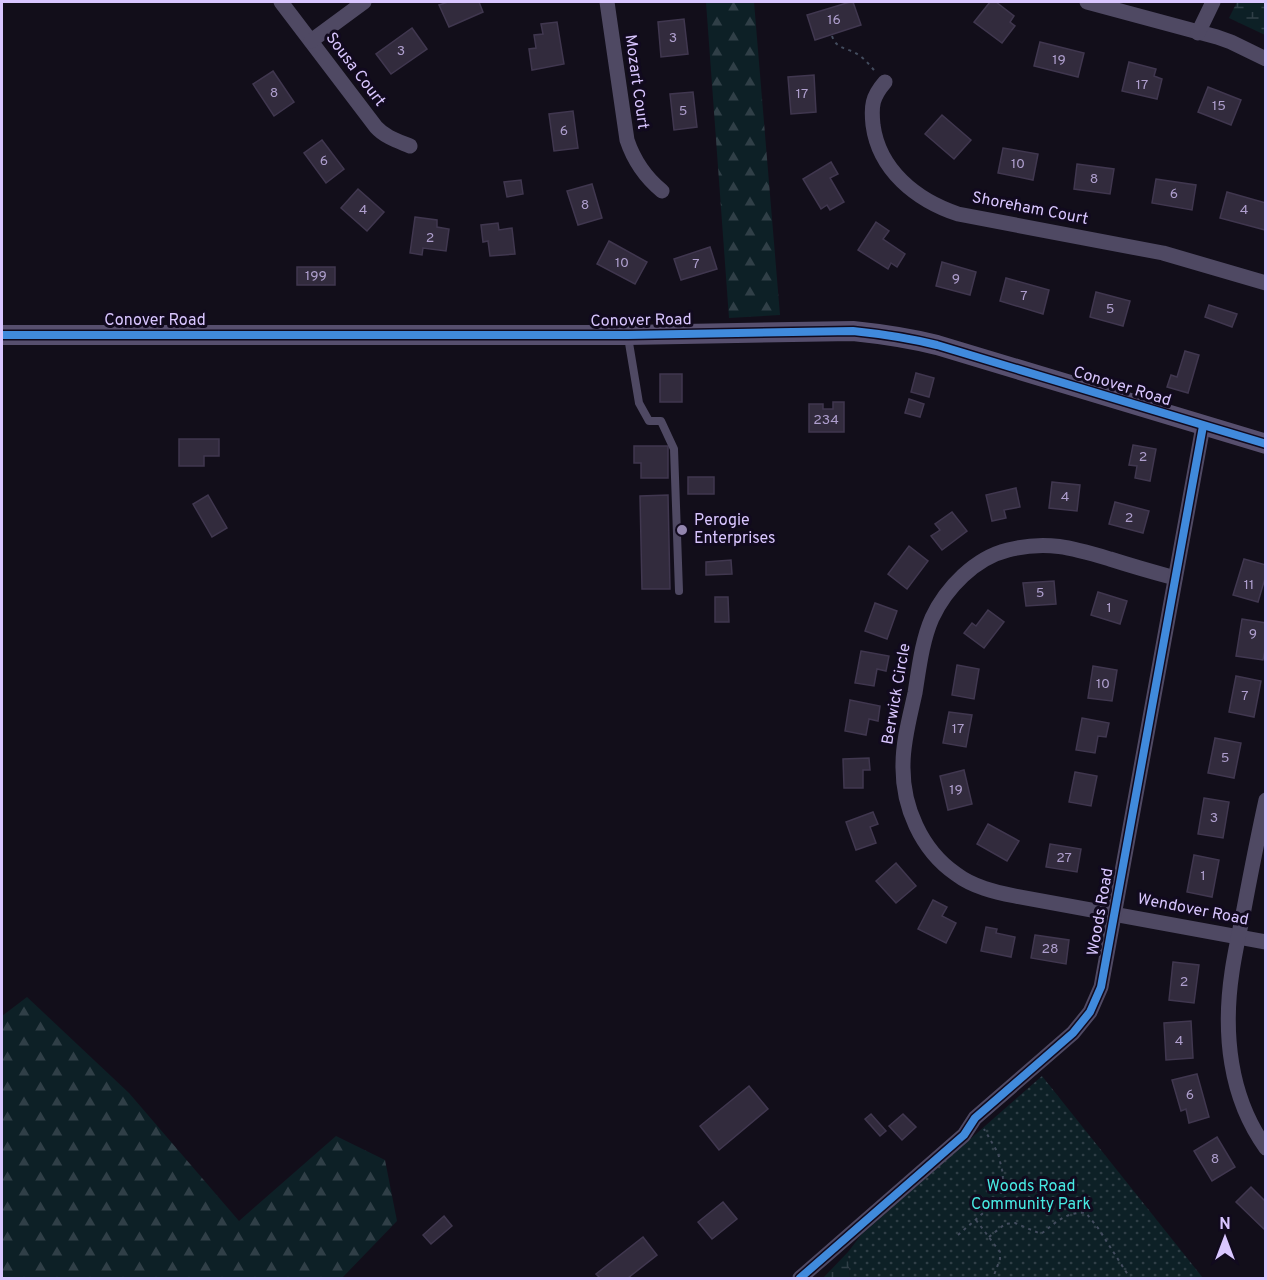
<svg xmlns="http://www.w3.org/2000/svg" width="1267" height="1280" font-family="Overpass,sans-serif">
<defs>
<pattern id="forest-firs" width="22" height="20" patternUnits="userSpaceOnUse" patternTransform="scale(1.5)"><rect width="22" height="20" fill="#0d2026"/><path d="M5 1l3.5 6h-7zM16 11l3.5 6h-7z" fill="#303f47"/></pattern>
<pattern id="wetland-marsh" width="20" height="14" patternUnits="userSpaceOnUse" patternTransform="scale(1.5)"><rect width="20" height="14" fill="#0d2026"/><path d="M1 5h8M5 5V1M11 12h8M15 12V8" fill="none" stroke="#303f47"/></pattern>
<pattern id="park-dots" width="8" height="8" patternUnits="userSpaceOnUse" patternTransform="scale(1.5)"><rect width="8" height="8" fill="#0d2026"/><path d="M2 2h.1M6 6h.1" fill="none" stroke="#303f47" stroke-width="1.8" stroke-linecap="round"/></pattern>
</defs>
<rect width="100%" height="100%" fill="#120e1a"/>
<g fill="url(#forest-firs)">
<path d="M706,2H754L780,315L729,318Z"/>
<path d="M27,997L129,1093L239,1221L336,1136L385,1160L397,1221L342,1278H2V1016Z"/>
</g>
<g fill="url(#wetland-marsh)">
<path d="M1237,2H1265V35L1229,18Z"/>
<path d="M848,1252L850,1278H823Z"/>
</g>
<path fill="url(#park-dots)" d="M1042,1076L1203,1278H850L848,1252L861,1235Z"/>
<g fill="#322b3d" stroke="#40374f" stroke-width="1.5">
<path d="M448,2H479L483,12L449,27L439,5Z"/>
<path d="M850,2H853L861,25L815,40L807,15Z"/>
<path d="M990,2H996L1014,16L1010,22L1015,26L1002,43L974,22Z"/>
<path d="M684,19L688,54L661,57L658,22Z"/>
<path d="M557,22L564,64L532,70L529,49L536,48L534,35L543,34L541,24Z"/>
<path d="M412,28L427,49L391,74L376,54Z"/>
<path d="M1040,42L1084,53L1078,77L1034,66Z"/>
<path d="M1129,62L1156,69L1154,76L1162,79L1157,99L1122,91Z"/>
<path d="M273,71L294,102L274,116L253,84Z"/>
<path d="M814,75L816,112L791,114L788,77Z"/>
<path d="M1208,87L1241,100L1231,125L1198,112Z"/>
<path d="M693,92L697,127L674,130L670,94Z"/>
<path d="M573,111L578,148L554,151L549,114Z"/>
<path d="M942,115L971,140L954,159L925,134Z"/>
<path d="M322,140L344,169L326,183L304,153Z"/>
<path d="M1003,148L1038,154L1033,180L998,173Z"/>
<path d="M831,162L838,174L830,178L844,202L830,210L827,205L821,209L803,179Z"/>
<path d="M1077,164L1114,169L1110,194L1074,189Z"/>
<path d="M1156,179L1196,185L1192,210L1152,203Z"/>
<path d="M521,180L523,194L507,197L504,182Z"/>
<path d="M592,184L602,218L578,225L567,191Z"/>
<path d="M358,189L384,212L367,231L341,208Z"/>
<path d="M1227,192L1266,203L1265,230L1220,218Z"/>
<path d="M415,217L437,220V227L449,229L446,251L423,248L422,255L410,253Z"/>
<path d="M876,222L889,231L883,239L905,254L897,267L891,263L888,269L858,250Z"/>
<path d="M498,223L499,230L512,228L515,254L490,256L488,241L483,242L481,225Z"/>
<path d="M609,241L647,262L635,284L597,264Z"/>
<path d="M710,247L717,269L681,280L674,259Z"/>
<path d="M942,262L976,272L970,295L936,286Z"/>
<rect x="297" y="267" width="38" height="18"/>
<path d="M1006,278L1049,290L1043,314L1000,301Z"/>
<path d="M1096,292L1130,301L1123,326L1090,317Z"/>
<path d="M1209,305L1237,314L1232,327L1205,317Z"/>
<path d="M1185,351L1199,355L1188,393L1167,387L1171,375L1177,377Z"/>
<path d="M916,373L934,378L929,397L911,392Z"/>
<rect x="660" y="374" width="22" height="28"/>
<path d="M909,399L924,404L920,417L905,413Z"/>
<path d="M833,402H844V432H809V404H823V409H833Z"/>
<path d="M179,439H219V456H204V466H179Z"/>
<path d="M1133,445L1156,449L1150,481L1135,478L1137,466L1129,465Z"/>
<path d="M634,446H668V478H641V463H634Z"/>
<rect x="688" y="477" width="26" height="17"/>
<path d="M1052,482L1080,485L1077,511L1049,508Z"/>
<path d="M1016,488L1020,507L1004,510L1006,518L992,521L986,495Z"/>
<path d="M208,495L227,528L212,537L193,504Z"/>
<path d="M668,495L670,589H642L640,496Z"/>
<path d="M1115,502L1149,511L1143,533L1109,524Z"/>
<path d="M952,512L967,531L942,550L931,536L940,530L935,524Z"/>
<path d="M909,546L928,561L907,589L888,574Z"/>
<path d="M1244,559L1266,565V575L1258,602L1233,595Z"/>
<path d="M731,560L732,574L706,575V562Z"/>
<path d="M1054,581L1056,604L1026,606L1023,583Z"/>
<path d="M1098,592L1127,601L1120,624L1091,615Z"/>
<path d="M715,597H728L729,622H715Z"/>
<path d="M875,603L897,611L887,639L865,631Z"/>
<path d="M988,610L1004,622L984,648L964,633L972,623L976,626Z"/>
<path d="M1242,619L1266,623V645L1263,660L1236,656Z"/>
<path d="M861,651L889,656L886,671L877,669L874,686L855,683Z"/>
<path d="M957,665L979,669L974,699L952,695Z"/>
<path d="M1093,666L1117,670L1112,701L1088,698Z"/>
<path d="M1236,676L1261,681L1254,717L1229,712Z"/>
<path d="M850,700L880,706L878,721L869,719L866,735L845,731Z"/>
<path d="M949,712L972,715L966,747L943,743Z"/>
<path d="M1082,718L1109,723L1106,737L1098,736L1095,753L1076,750Z"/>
<path d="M1215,738L1241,743L1234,778L1208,773Z"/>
<path d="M869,758L870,770H863V788H844L843,759Z"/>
<path d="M964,770L972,804L948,810L940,776Z"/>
<path d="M1075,772L1097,776L1091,806L1069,802Z"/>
<path d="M1204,798L1229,802L1223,838L1198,834Z"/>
<path d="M873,812L878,824L870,827L876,843L856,850L846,822Z"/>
<path d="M988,824L1019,841L1007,861L977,844Z"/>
<path d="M1050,844L1081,849L1077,872L1046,867Z"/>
<path d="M1194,855L1219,860L1212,897L1187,892Z"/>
<path d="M896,863L916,886L896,903L876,881Z"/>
<path d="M933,900L947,907L942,916L956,923L946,943L918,929Z"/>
<path d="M986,927L997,929L996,933L1015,937L1011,957L981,951Z"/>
<path d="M1035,935L1069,940L1066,964L1031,958Z"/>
<path d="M1173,962L1199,965L1194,1003L1169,1000Z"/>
<path d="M1191,1021L1193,1058L1166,1060L1164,1023Z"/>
<path d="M1197,1074L1209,1117L1189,1123L1186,1109L1181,1111L1172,1080Z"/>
<path d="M749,1086L768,1109L719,1150L700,1126Z"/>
<path d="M871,1114L886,1131L880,1136L865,1119Z"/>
<path d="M903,1114L916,1127L902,1140L889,1126Z"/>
<path d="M1217,1137L1235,1167L1212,1181L1194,1151Z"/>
<path d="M1251,1187L1266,1202V1231L1236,1202Z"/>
<path d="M723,1202L737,1219L712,1239L698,1222Z"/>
<path d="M444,1216L452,1226L431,1244L423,1235Z"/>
<path d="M643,1237L657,1255L628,1278H600L596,1274Z"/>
</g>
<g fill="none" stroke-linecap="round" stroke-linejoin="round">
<g stroke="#434c5e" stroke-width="2" stroke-dasharray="3 4.5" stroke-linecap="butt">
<path d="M832,36C837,51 849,47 860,56C866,60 870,66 875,71"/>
<path d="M976,1220L1000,1252V1259L993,1278"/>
<path d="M958,1235L998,1200L1002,1191L1003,1174L998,1153L984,1129"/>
<path d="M989,1237L1005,1224L1015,1223L1041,1234C1055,1223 1067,1211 1086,1213L1098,1228L1130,1278"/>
</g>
<path stroke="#4f4963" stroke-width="8" d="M628,337L639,403L649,421H661L674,449L679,591"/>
<g stroke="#4f4963" stroke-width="15">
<path d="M281,2L376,127C385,137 398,141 410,146"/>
<path d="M607,2L627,140C634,161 645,177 662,191"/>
<path d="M1087,2L1217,37L1231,42L1266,59"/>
<path d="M1198,33L1213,2"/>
<path d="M311,41L364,2"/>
<path d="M885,82C872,97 871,106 873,125C879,170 916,200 958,214L1163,253L1266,283"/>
<path d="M1175,578C1153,572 1132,566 1110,559C1073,548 1047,540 1008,550C975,558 946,588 932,618C922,641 919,668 915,693C910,716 903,741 903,764C902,806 921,850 956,874C973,887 995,892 1015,896L1266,942"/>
<path d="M1266,800C1258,836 1251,872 1244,909C1240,930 1235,951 1232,972C1223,1032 1229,1097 1266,1148"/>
<path d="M800,1278L964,1135L975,1118L1073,1033L1090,1012L1101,987L1203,426"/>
</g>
<path stroke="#574f6e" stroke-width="20" d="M2,335H628L853,331C882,334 909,338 937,345L1266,444"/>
<g stroke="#110a1e" stroke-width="11">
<g id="cycleway">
<path d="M2,335H628L853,331C882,334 909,338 937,345L1266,444"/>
<path d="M800,1278L964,1135L975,1118L1073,1033L1090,1012L1101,987L1203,426"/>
</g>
</g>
<use href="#cycleway" stroke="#408adc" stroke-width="8"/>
</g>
<circle fill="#9386af" stroke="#110a1e" stroke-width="2" cx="682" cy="530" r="6"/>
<g text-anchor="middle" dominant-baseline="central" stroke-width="6" stroke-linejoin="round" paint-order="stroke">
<g font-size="14" fill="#af9fce">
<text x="834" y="20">16</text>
<text x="673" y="38">3</text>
<text x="401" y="51">3</text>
<text x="1059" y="60">19</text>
<text x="1142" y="85">17</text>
<text x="274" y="93">8</text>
<text x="802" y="94">17</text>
<text x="1219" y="106">15</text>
<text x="683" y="111">5</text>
<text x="564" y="131">6</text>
<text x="324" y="161">6</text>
<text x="1018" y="164">10</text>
<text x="1094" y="179">8</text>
<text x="1174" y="194">6</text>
<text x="585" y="205">8</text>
<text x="363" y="210">4</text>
<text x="1244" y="210">4</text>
<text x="430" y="238">2</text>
<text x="622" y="263">10</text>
<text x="696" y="264">7</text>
<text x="316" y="276">199</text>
<text x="956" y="279">9</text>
<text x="1024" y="296">7</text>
<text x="1110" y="309">5</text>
<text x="826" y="420">234</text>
<text x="1143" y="457">2</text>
<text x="1065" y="497">4</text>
<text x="1129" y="518">2</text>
<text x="1249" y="585">11</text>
<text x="1040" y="593">5</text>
<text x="1109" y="608">1</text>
<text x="1253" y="634">9</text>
<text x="1103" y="684">10</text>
<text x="1245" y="696">7</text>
<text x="958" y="729">17</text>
<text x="1225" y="758">5</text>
<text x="956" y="790">19</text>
<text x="1214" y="818">3</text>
<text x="1064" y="858">27</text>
<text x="1203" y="876">1</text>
<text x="1050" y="949">28</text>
<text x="1184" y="982">2</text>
<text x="1179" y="1041">4</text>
<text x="1190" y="1095">6</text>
<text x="1215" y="1159">8</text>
</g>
<g font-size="16" fill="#d9c6ff" stroke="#110a1e">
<text transform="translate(355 70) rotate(53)">Sousa Court</text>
<text transform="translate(636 82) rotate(82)">Mozart Court</text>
<text transform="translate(1030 209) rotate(11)">Shoreham Court</text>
<text x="155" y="321">Conover Road</text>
<text transform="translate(641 321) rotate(-1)">Conover Road</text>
<text transform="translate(1122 387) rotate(17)">Conover Road</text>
<text transform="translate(897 694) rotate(-80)">Berwick Circle</text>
<text transform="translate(1193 910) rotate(11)">Wendover Road</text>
<text transform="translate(1101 912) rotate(-80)">Woods Road</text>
</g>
<g font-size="16" fill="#d9c6ff" stroke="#110a1e" text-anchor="start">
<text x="694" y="521">Perogie<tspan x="694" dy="18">Enterprises</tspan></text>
</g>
<g font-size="16" fill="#47eae3" stroke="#110a1e">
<text x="1031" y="1187">Woods Road<tspan x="1031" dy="18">Community Park</tspan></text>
</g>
</g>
<rect width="1267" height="1280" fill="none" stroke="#d9c6ff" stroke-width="6"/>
<g transform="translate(1225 1238)" stroke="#110a1e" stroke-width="4.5" paint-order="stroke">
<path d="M0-4.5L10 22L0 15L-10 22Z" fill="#d9c6ff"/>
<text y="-9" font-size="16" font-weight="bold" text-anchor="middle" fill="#d9c6ff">N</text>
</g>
</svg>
